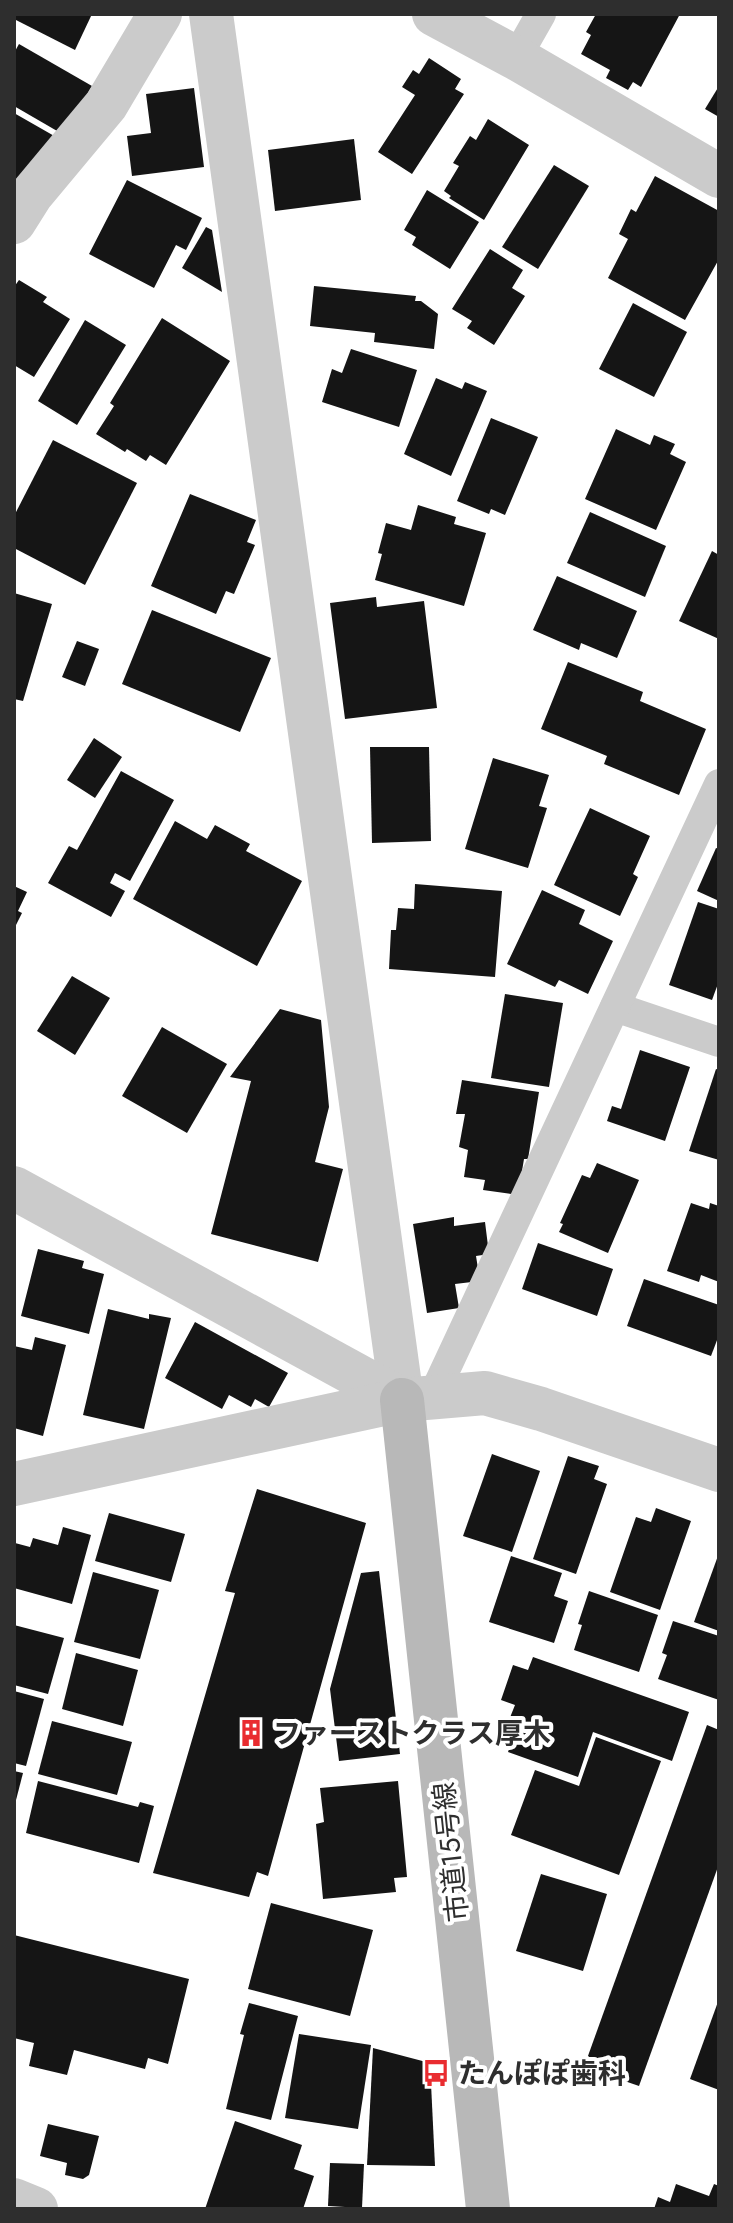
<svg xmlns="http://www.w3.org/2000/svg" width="733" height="2223" font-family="Jost,'Noto Sans JP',sans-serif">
<rect width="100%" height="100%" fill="#fff"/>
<g fill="#151515">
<path d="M14,14H92L75,50L14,19Z"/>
<path d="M596,14H680L641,87L633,82L628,90L606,78L610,70L581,54L591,35L586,32Z"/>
<path d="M19,44L92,86L64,135L14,106V53Z"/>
<path d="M429,58L461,79L455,89L464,94L412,174L378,152L415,95L402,87L413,70L419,74Z"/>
<path d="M719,86V117L705,109Z"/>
<path d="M194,88L204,167L132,176L127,136L151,133L146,94Z"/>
<path d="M14,113L56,137L14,188Z"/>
<path d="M488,119L529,145L484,220L449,198L451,196L444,191L459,166L453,163L470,136L476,140Z"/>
<path d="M354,139L361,200L275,211L268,150Z"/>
<path d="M554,165L589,186L538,269L502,247Z"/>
<path d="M655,176L719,211V259L685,320L608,278L628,239L619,234L631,209L636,212Z"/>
<path d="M127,180L202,218L186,250L176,245L154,288L89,254Z"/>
<path d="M427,190L479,222L450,269L412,245L416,237L404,230Z"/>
<path d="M206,227L212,230L222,292L182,268Z"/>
<path d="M490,249L523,270L512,288L525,296L494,345L467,328L472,321L452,309Z"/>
<path d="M19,280L47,297L43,302L70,319L34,377L14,365V287Z"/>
<path d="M314,286L416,296L415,301H421L438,314L434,349L374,342L375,333L310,326Z"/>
<path d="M633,303L687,332L654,397L599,369Z"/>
<path d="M162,318L230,361L166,465L150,455L146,461L127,449L125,452L96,434L114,406L110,403Z"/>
<path d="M85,320L126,345L77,425L38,401Z"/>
<path d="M351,349L417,370L399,427L322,402L332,369L342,373Z"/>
<path d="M436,378L462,389L465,382L487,391L451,476L404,454Z"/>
<path d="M491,418L538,437L505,515L491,509L489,514L457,501Z"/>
<path d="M616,429L650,445L654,435L675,444L670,454L686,462L656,530L585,499Z"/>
<path d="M53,440L137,483L85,585L14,548V516Z"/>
<path d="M190,494L256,520L247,542L255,545L234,594L226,591L216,614L151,586Z"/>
<path d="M418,505L456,517L454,524L486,533L464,606L375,580L382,554L378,553L386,523L411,530Z"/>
<path d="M590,512L666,546L645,597L567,563Z"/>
<path d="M712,551L719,555V639L679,621Z"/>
<path d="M557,576L637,611L617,658L581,643L579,650L533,630Z"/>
<path d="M14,593L52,604L23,701L14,699Z"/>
<path d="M376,597L377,607L424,601L437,708L345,719L330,603Z"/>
<path d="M152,610L271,658L240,732L122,684Z"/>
<path d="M77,641L99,649L85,686L62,677Z"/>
<path d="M568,662L643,692L640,701L706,729L679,795L604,764L607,756L541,729Z"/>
<path d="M94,738L122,757L95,798L67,780Z"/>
<path d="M370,747H429L431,841L372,843Z"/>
<path d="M493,758L549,775L539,806L547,808L528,868L465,849Z"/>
<path d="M121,771L174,800L130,881L115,873L110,883L125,891L111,917L48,883L69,846L77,850Z"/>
<path d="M590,808L650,836L633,874L638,877L620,916L554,885Z"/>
<path d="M175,821L207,839L215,825L250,844L246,851L302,881L257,966L133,899Z"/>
<path d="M716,848L719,849V901L697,891Z"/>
<path d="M415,884L502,891L495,977L389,969L391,930H396L398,908L414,909Z"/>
<path d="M14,886L27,892L18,911L22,913L14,929Z"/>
<path d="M542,890L585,910L579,924L613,941L588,994L559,980L555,987L507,964Z"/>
<path d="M698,902L719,909V981L712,1000L669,985Z"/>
<path d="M72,976L110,998L75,1055L37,1031Z"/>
<path d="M505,994L563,1003L549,1087L491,1078Z"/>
<path d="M280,1009L321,1020L329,1107L315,1162L343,1169L318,1262L211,1234L251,1081L230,1077Z"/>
<path d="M162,1027L227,1064L187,1133L122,1096Z"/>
<path d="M640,1050L690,1067L665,1141L607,1121L612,1106L621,1109Z"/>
<path d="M716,1069L719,1070V1160L689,1151Z"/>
<path d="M462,1080L539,1092L528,1159H524L518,1195L483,1190L485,1180L464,1177L468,1150L459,1147L465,1114H456Z"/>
<path d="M597,1163L639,1180L608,1253L559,1232L563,1224L560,1223L582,1175L590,1178Z"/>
<path d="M691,1203L709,1209L710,1203L719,1206V1282L701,1275L699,1282L667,1271Z"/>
<path d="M454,1217V1226L485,1222L489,1254L476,1256L480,1281L455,1284L459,1308L427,1313L413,1224Z"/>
<path d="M538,1243L613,1269L597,1316L522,1289Z"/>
<path d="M38,1249L84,1261L82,1268L104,1274L89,1334L21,1316Z"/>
<path d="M644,1279L719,1305V1335L711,1356L627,1326Z"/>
<path d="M108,1309L149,1319V1314L171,1318L144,1429L83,1415Z"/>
<path d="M195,1322L288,1373L269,1407L255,1399L251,1407L229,1395L222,1409L165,1378Z"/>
<path d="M35,1337L66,1345L43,1436L14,1428V1346L32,1350Z"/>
<path d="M492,1454L540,1471L512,1552L463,1536Z"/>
<path d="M568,1456L599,1466L594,1479L607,1484L576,1574L533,1559Z"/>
<path d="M257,1489L366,1523L268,1876L257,1872L249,1897L153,1873L235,1593L225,1591Z"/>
<path d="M656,1508L691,1521L660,1610L610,1592L636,1517L651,1522Z"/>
<path d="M109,1513L185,1534L171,1582L95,1561Z"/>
<path d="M63,1527L91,1535L72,1604L14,1588L15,1543L30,1547L33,1538L58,1545Z"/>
<path d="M719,1553V1631L694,1622Z"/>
<path d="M511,1556L562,1573L554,1596L568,1601L554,1643L489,1622Z"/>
<path d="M379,1571L400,1754L339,1761L330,1689L361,1573Z"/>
<path d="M93,1572L159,1590L140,1659L74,1642Z"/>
<path d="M589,1591L658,1615L639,1672L574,1650L582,1625L578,1624Z"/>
<path d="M673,1621L719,1636V1700L658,1679L667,1655L662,1653Z"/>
<path d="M14,1625L64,1638L48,1694L14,1685Z"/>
<path d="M76,1653L138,1670L123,1726L62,1709Z"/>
<path d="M533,1657L689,1712L672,1761L593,1732L578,1777L508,1752L515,1733L505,1730L515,1705L501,1700L513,1665L528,1670Z"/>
<path d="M14,1691L44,1699L26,1766L14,1763Z"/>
<path d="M52,1721L132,1742L117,1795L38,1774Z"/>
<path d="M707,1725L719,1730V1864L639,2086L584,2067Z"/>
<path d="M596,1737L661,1761L619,1875L511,1835L535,1770L579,1786Z"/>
<path d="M14,1771L23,1773L15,1804H14Z"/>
<path d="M38,1781L138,1807L140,1802L154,1806L139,1863L26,1833Z"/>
<path d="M398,1781L407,1877L394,1878L396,1892L323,1899L316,1824L324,1822L320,1788Z"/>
<path d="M541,1874L607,1894L583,1971L516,1951Z"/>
<path d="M271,1903L373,1930L350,2016L248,1989Z"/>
<path d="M14,1935L189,1979L168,2064L148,2058L145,2069L74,2050L67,2075L29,2066L34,2043L14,2038Z"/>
<path d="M719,1999V2090L690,2079Z"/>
<path d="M249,2003L298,2016L271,2120L226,2109L244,2035L240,2034Z"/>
<path d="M299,2034L371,2045L358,2129L285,2118Z"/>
<path d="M373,2048L430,2063L435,2166L367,2165Z"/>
<path d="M235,2121L302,2145L294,2169L314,2176L303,2209H205Z"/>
<path d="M48,2124L99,2136L89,2175L83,2179L65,2175L67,2163L40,2156Z"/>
<path d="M330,2163L364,2164L362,2208L328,2206Z"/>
<path d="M676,2184L709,2196L714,2184L719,2186V2209H654L658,2197L670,2202Z"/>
</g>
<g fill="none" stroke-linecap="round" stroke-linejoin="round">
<g stroke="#cbcbcb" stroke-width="30">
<path d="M516,58L541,14"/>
<path d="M615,1007L719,1042"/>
<path d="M432,1398L719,784"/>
</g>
<g stroke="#cbcbcb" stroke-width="44">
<path d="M211,14L402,1400"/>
<path d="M434,14L516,58L719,176"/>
<path d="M14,222L31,195L106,105L160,14"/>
<path d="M14,1188L402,1400"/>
<path d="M14,1484L402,1400L485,1393L541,1409L719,1470"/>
<path d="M14,2200L36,2209"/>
</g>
<path stroke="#b8b8b8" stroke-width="44" d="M402,1400L488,2209"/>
</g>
<defs>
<g id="building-bare" transform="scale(2.16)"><path d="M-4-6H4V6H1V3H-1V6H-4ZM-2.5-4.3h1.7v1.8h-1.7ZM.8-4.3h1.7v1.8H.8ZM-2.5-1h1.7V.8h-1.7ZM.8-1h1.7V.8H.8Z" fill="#e92c30" stroke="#fff" stroke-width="2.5" paint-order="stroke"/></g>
<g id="bus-bare" transform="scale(2.16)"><path d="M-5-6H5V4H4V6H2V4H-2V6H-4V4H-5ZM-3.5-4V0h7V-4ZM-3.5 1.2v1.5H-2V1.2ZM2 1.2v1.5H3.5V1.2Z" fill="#e92c30" stroke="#fff" stroke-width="2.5" paint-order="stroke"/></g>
</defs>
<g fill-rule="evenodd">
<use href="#building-bare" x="251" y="1733"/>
<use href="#bus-bare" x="436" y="2073"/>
</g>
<g text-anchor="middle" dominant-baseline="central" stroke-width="8" stroke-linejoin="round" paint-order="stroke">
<g font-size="28" font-weight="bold" fill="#2e2e2e" stroke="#fff" text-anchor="start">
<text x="273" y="1733">ファーストクラス厚木</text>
<text x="458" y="2073">たんぽぽ歯科</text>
</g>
<g font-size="28" fill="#2e2e2e" stroke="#fff">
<text transform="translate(451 1852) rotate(-96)">市道15号線</text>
</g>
</g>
<rect width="733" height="2223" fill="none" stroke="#2e2e2e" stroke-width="32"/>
</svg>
